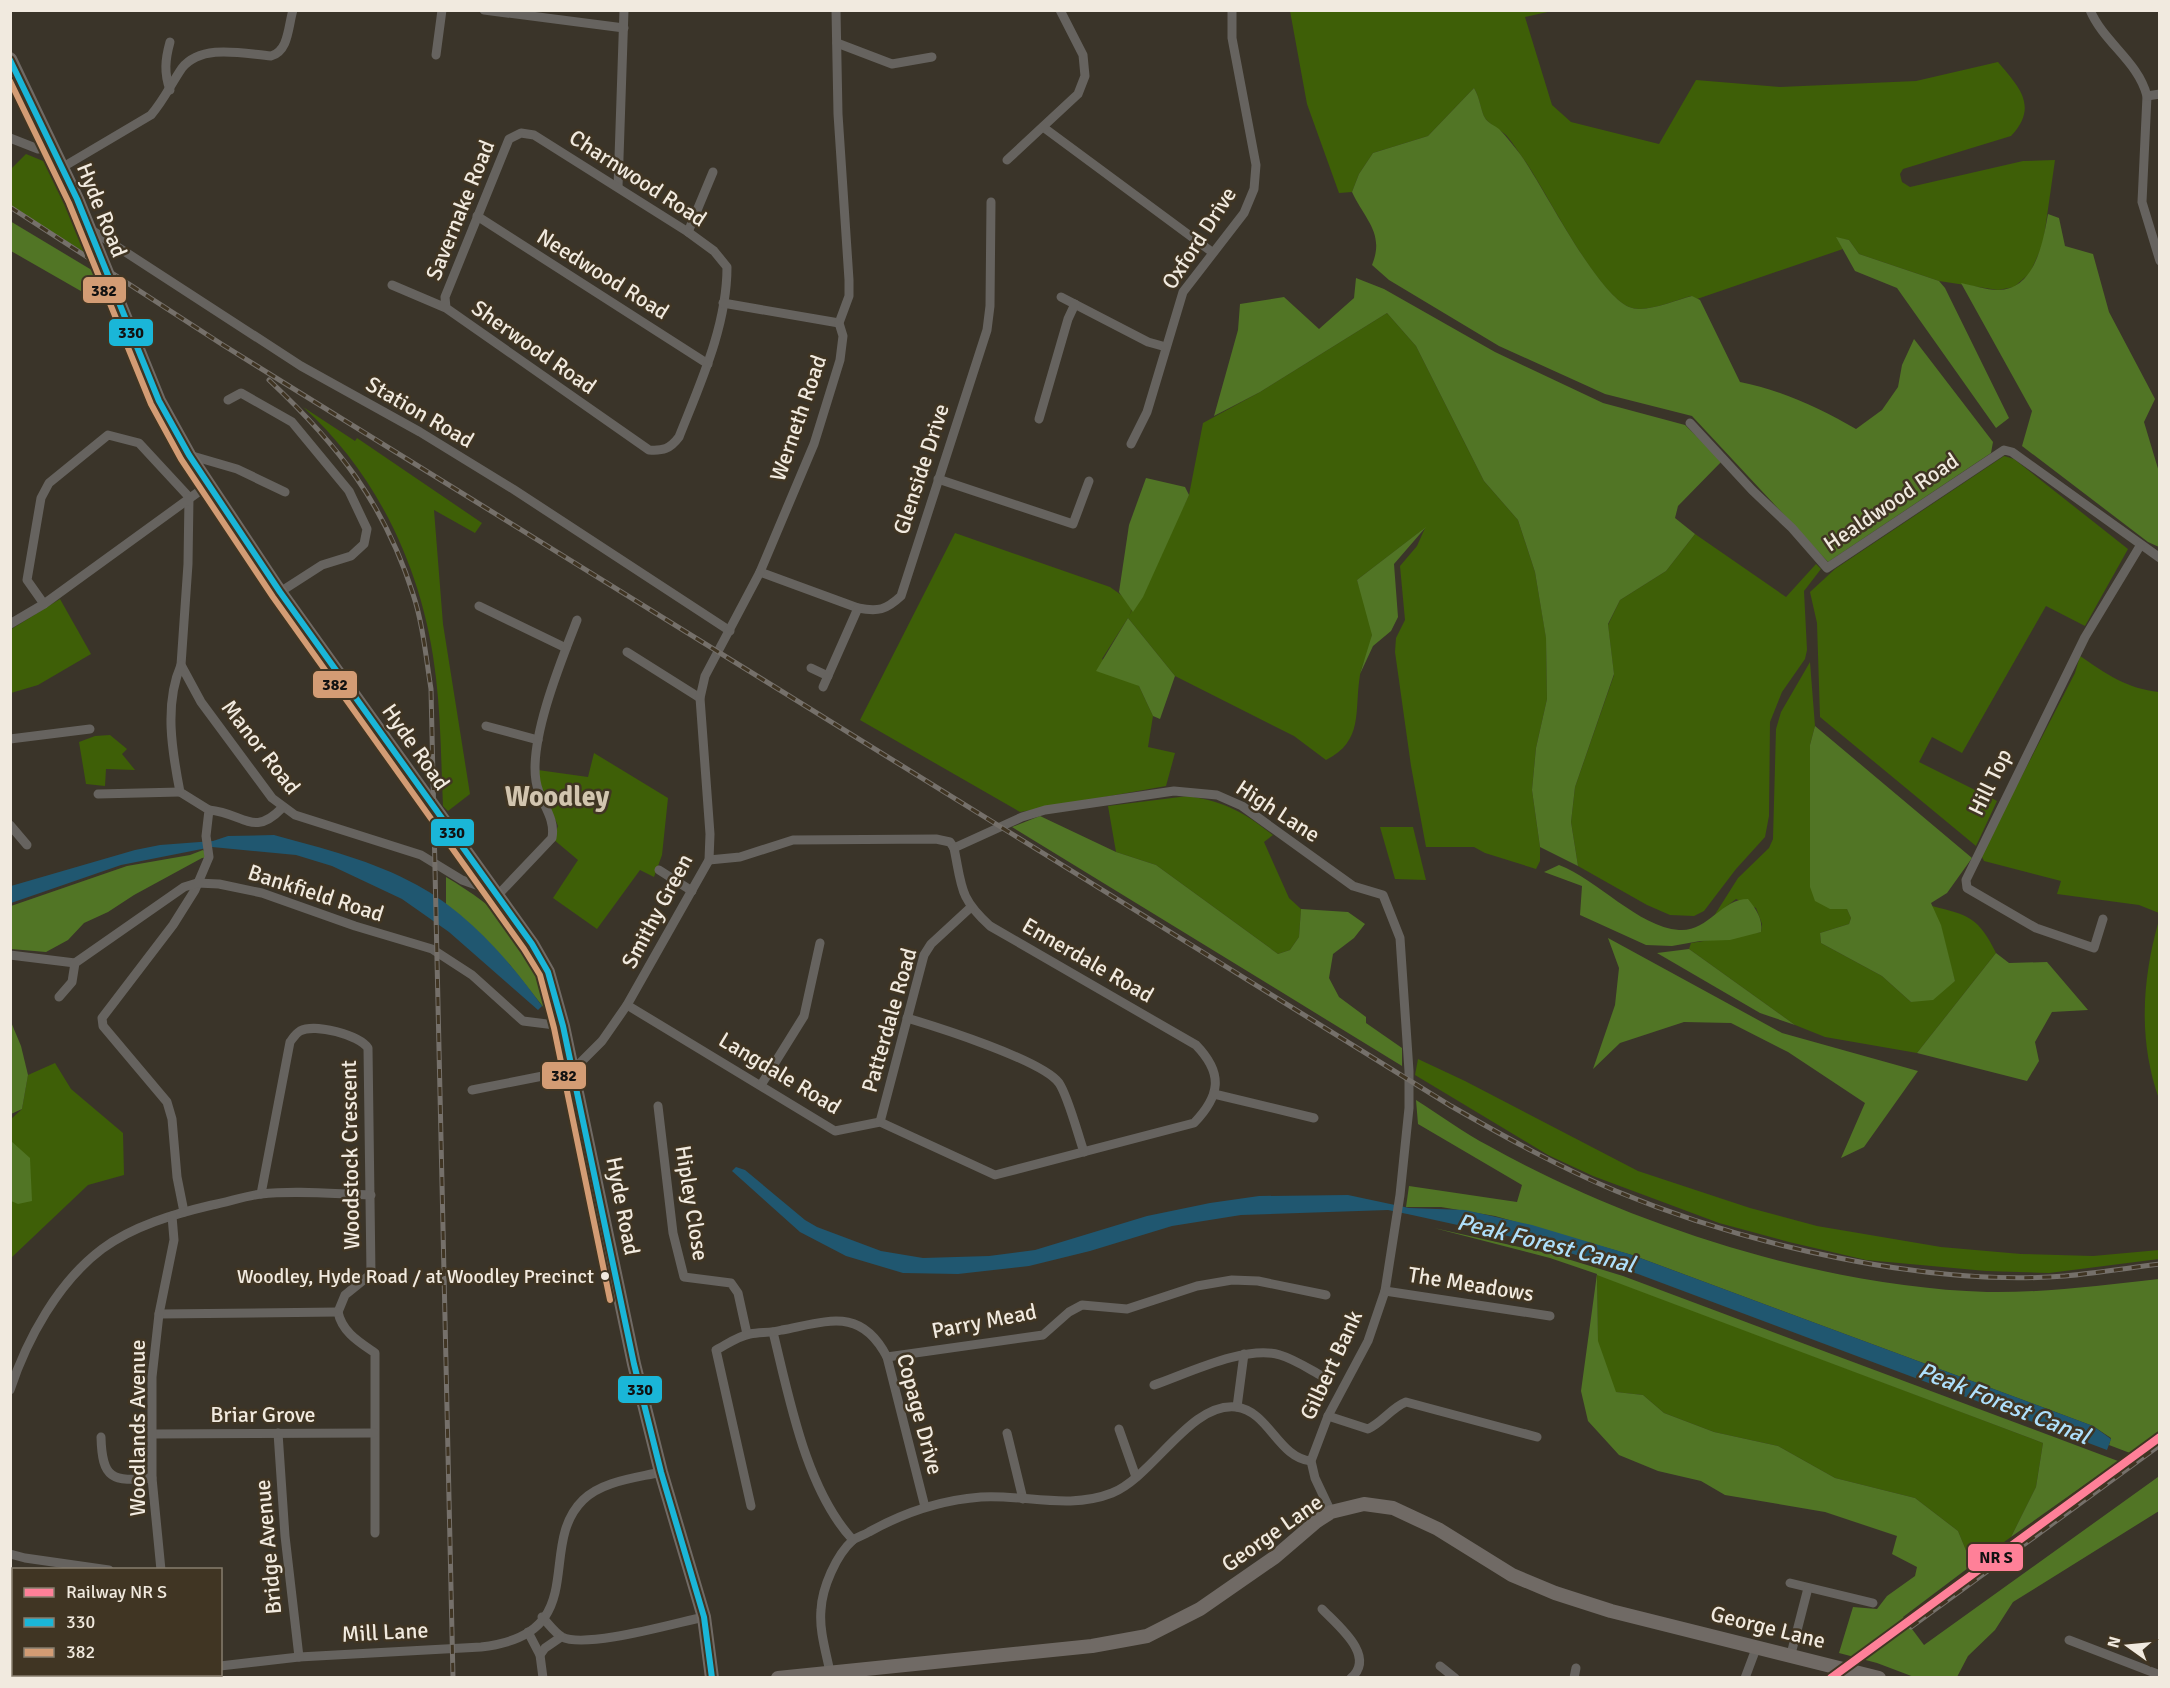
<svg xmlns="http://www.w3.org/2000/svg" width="2170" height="1688" font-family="Signika,sans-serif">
<rect width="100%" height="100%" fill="#3a3429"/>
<g fill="#3e5f07">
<path d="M1290,11H1552L1525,17L1552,105L1571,122L1659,144L1696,80L1780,87L1916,81L1998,62C2019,87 2039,106 2011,136L1903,169L1900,174L1902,182L1910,187L2023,161L2055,160L2043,244L2030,273L2014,287L1998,290L1939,281L1859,254L1849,240L1837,238L1843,249L1697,299L1691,296C1675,300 1645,314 1629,307C1595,292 1548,194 1525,161C1519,153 1513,143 1506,135C1500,130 1489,124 1485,118C1481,113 1480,98 1474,88L1428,136L1373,153L1359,174L1352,192L1339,193L1307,104Z"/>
<path d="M26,154L53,165L87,254L11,206V169Z"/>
<path d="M1387,313L1416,346L1484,481L1518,520L1535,572L1546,637L1547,699L1536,748L1532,790L1540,847V861L1536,869L1485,853L1474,847H1426L1411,766L1395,652L1396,638L1405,620L1400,566L1417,546L1425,528L1357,580C1362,596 1372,618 1372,634C1372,648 1362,662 1360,675C1354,711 1364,741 1326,760L1294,736L1175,676L1128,618L1102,659L1139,686L1153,716L1148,747L1175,753L1166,786L1020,812L860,720L955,533L1110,587L1134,604L1129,616L1189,495L1203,423L1260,392Z"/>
<path d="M303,407L355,441L357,438L482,523L475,533L434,510L443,624L470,794L448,811L443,806C441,763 441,720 436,678C425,576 380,476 303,407Z"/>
<path d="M2004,456L2014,459L2128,549L2085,626L2046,606L1962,753L1932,737L1919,762L1997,801L1976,846L1820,717L1817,623L1810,592L1835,569Z"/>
<path d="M1695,534L1786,597L1816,564L1821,569L1804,591L1807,650L1805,659L1782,692L1770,722L1769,816L1765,837L1736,869L1704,911L1694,916L1670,915L1647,905L1578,866L1571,822L1575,787L1614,675L1608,625L1620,600L1666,571Z"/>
<path d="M60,599L91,654L38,685L11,693L10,630Z"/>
<path d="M2080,656C2106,674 2128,689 2159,692V913L2139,905L2057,894L2061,881L1984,861L1981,855L2075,673Z"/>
<path d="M1810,662L1815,726L1810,745L1830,909H1847L1851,918L1849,924L1820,933L1821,943L1882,976L1911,1002L1955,981L1932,906C1969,915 1979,918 1996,953L1917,1053L1825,1037L1795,1025L1689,949L1691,943L1761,932L1762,924L1756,908L1736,899L1714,916L1738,878L1769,848L1773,839L1776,729L1781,712Z"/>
<path d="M110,735L127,749L122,754L135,770L106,769L105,786L86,784L79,742L95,736Z"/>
<path d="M594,753L668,798L662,855L654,877L640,870L597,929L553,898L578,860L553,839L558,826L540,784L538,770L588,777Z"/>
<path d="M1188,796C1226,802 1243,812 1273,835L1264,842L1289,898L1301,909L1299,937L1290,950L1278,954L1156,865L1116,852L1108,806Z"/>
<path d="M1380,827H1413L1426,880L1395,879Z"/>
<path d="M2159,920V1099C2138,1040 2142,979 2159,920Z"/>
<path d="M1418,1059L1465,1081L1638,1171L1750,1208L1817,1226L1941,1247L2021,1254L2093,1256L2159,1250V1259L2049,1273L1986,1271L1866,1260L1789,1242L1719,1223L1593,1176L1548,1155L1415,1075Z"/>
<path d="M55,1063L71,1089L123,1133L124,1175L88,1185L11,1258L10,1120L22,1109L28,1075Z"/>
<path d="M1597,1274L2043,1443L2036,1487L2011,1537L1972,1565L1958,1531L1915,1498L1835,1478L1778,1446L1714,1432L1664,1413L1643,1395L1615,1392L1598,1343Z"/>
</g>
<g fill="#517525">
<path d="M1474,88C1480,98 1481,112 1485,118C1487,122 1495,126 1499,129C1507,137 1513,145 1520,154C1544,187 1595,292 1629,307C1645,314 1675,300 1692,296L1700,300L1740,382C1781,390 1820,408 1856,429L1882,410L1898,387L1902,365L1914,339L1993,442L1991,453L1828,562L1692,416L1605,394L1499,346L1389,280L1372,265C1385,233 1365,220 1352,192L1359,174L1373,153L1428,136Z"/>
<path d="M2048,214L2059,218L2065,246L2093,254L2109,312L2155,399L2144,422L2159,472V547L2148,542L2022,446L2032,411L1961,283C1972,285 1986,290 1998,290C2035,290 2043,242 2048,214Z"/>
<path d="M10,221L95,272L107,300L100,302L11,251Z"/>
<path d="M1836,237L1849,240L1859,254L1939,281L1945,288L2009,418L1996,428L1897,288L1855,271Z"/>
<path d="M1356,278L1384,289L1495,352L1603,403L1685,425L1722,461L1678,506L1675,518L1695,534L1666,571L1620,600L1608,624L1614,674L1575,787L1571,822L1578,866L1540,847L1532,790L1536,748L1547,699L1546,638L1535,572L1518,520L1484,481L1416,346L1387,313L1260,392L1214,416L1238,330L1240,304L1284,297L1319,329L1354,298Z"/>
<path d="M1146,478L1185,487L1189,495L1143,597L1133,612L1119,592L1129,525Z"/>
<path d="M1426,527L1394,564L1398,617L1391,631L1373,646L1360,674L1372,635L1357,580Z"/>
<path d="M1128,618L1175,676L1160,719L1153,716L1139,686L1096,671Z"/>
<path d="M1815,726L1972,858L1947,893L1931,903L1941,925L1955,981L1933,1000L1911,1002L1882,976L1821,943L1820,933L1849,924L1851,918L1847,909H1830L1815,901L1810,887V745Z"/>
<path d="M1040,816L1116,852L1156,865L1278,954L1290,950L1299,937L1301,909L1348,912L1365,924L1354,938L1333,954L1329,978L1339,997L1366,1017V1023L1402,1048V1066L1012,827Z"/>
<path d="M203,850L209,857L202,858L134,895L108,912L84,923L68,940L46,952L11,949V906L127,866L190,855Z"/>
<path d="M1559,865C1597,879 1638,927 1679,930C1708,932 1721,899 1748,899C1756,909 1763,919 1761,932L1730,940L1700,941L1672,946L1646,945L1580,915L1582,886L1544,872Z"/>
<path d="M446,877C504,912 539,943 548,1013L510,965L446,904Z"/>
<path d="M1608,938L1782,1033L1918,1071L1864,1147L1841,1158L1865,1103L1788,1052L1731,1023L1684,1022L1620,1043L1593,1069L1615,1005L1619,968Z"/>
<path d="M1689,949L1795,1025L1760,1013L1657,953Z"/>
<path d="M1996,953L2009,963L2047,962L2088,1010L2052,1012L2035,1042L2039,1061L2027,1081L1917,1053Z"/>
<path d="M11,1022L21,1046L28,1075L22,1109L11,1114Z"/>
<path d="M1416,1100C1440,1115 1464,1133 1489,1146C1631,1226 1824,1287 1987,1292C2045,1293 2103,1285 2159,1279V1431L2130,1453L2109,1445L2111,1438L2093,1426L1632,1255L1495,1216L1441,1207H1406L1409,1186L1517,1202L1522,1185L1418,1124Z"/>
<path d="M11,1141L30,1158L32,1201L18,1204L11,1201Z"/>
<path d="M1434,1228L1551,1254L1623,1276L2118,1461L2011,1537L2036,1487L2043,1443L1597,1275L1598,1341L1616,1392L1643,1395L1664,1413L1714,1432L1778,1446L1835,1478L1915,1498L1958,1531L1972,1565L1903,1617L1924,1645L2158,1477L2159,1511L2013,1602L1995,1630L1968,1656L1957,1677H1914L1877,1663L1839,1653L1853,1607L1877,1609L1887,1596L1915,1576L1917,1567L1892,1554L1897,1536L1825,1512L1725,1495L1701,1481L1658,1471L1619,1455L1588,1421L1581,1391L1597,1274L1550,1258Z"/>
</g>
<g fill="#205770">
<path d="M274,835C322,848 374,861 417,885C467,912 510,961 542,1006L538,1010L449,932L402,899L332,866L296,855L212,847L121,865L11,903V886L135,850L160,845L213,841L228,836Z"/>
<path d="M736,1167L745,1170L805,1220L817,1227L881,1251L923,1258L989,1256L1035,1250L1147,1216L1210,1203L1259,1196L1348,1195L1409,1208L1465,1210L1532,1225L1632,1255L2093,1426L2111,1439L2107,1450L1638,1274L1531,1241L1412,1215L1388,1210L1241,1215L1172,1226L1090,1251L1029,1266L958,1274L903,1273L846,1256L800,1232L732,1171Z"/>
</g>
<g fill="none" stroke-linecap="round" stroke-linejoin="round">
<g stroke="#66635f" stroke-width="9">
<path d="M484,10L624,28"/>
<path d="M2090,10C2104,43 2138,61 2147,96L2142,202L2160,261"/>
<path d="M170,42C165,60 164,73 170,90"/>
<path d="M837,43L892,64L932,57"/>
<path d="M436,55L442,10"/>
<path d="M2147,96L2160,94"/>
<path d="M1043,127L1212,252"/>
<path d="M10,138L38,149H53"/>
<path d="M1007,160L1078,94L1085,76L1083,55L1060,10"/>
<path d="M63,167L151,115C164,100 171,84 182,68C202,43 244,54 271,56C289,51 288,26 293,10"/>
<path d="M618,187L624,10"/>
<path d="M477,216L708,364"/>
<path d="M90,229L301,366L420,432L513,489L730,631"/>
<path d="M688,232L713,172"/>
<path d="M392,285L446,308L649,450C663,451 670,449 679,437C700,384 727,326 727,267L714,251L688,232L534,135L521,133L509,139L445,297L446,308"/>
<path d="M1061,297L1148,342L1166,347"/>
<path d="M723,303L839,323"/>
<path d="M228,400L241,393L292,422L349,491L367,529L364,544L351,556L322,565L280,592"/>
<path d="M1039,419L1068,319L1075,304"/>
<path d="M1690,423L1752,490L1792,528L1827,568L2004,450L2012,452L2160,558"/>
<path d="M1131,444L1147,412L1183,292L1244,213L1254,189L1256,165L1232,38V10"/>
<path d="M189,455L237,469L285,492"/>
<path d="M938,479L1073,524L1089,481"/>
<path d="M760,572L858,608C878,612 886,610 901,596L987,330L990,306L991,202"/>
<path d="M44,604L27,580L41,498L49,483L108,435L139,443L189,497L188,564L181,665L201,702L272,798L295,815L421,855L462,880L479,886L488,883"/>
<path d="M479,606L566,648"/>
<path d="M10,624L44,604L208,485"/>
<path d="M627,652L700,698"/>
<path d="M181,665C164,704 172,751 180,792L209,810L206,836L209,857L195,890L173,925L102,1018L103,1026L167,1102L172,1119L177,1177L184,1212"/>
<path d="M811,668L828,676"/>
<path d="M823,687L858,608"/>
<path d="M486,726L538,740"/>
<path d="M10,739L90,729"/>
<path d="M98,794L180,792"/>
<path d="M209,810C244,813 253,838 282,808"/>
<path d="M10,825L27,845"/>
<path d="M954,848L1022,817L1045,810L1174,791L1217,795L1242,806L1353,886L1383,895L1400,938L1409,1071V1108L1400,1195L1385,1291L1368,1341L1328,1416L1311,1461L1315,1478L1331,1512"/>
<path d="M709,860L740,857L793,840L936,839L950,842L954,848"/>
<path d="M659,870L692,891"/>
<path d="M497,896L552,838C556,816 539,802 536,781C529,739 561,661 577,620"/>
<path d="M2103,919L2094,948L2036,928L1967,888L1966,880L2085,637L2140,546"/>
<path d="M10,955L75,963"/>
<path d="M59,997L72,982L75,963L184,887L197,883L219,884L262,893L355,926L432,949L472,975L523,1021L563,1026"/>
<path d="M627,1005L835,1131L880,1122L995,1175L1194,1123C1220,1096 1224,1074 1196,1045L990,926C959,898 962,887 954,848"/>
<path d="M907,1018C937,1027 1042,1060 1059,1083C1068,1096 1078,1135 1084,1152"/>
<path d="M761,1085L804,1016L820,943"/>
<path d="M472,1090L573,1070L602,1041L627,1005L709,860L710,834L700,698L705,676L760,572L814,444L840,360L843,336L839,323L849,296V280L838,114L836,10"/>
<path d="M1214,1094L1314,1118"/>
<path d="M658,1106L673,1233L684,1277L731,1283L738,1293L747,1334"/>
<path d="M880,1122L924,955L931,944L970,908"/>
<path d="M261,1194L290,1042C293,1038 295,1034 300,1031C315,1023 359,1035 368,1048L371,1274L345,1295L338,1312"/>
<path d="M1385,1291L1550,1316"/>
<path d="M338,1312C342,1332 359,1342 375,1353V1533"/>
<path d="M159,1314L338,1312"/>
<path d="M773,1332C789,1397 806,1490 853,1540"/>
<path d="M887,1357L1043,1335L1069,1312L1082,1305L1127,1309L1197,1286L1232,1280L1258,1281L1326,1295"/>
<path d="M1154,1385C1186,1374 1247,1344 1280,1355C1294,1359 1309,1369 1322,1376"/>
<path d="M10,1390C27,1339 58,1282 102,1249C133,1226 174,1214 212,1205C228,1202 245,1196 261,1194C297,1190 335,1194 371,1195"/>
<path d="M1237,1407L1244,1354"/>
<path d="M1328,1416L1368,1429C1383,1422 1391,1408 1406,1402L1537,1437"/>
<path d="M1119,1429L1136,1477"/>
<path d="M278,1433L285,1536L299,1657"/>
<path d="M1007,1433L1023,1499"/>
<path d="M153,1434L374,1433"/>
<path d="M101,1437C102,1479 112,1482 152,1478"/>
<path d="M751,1506L716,1350C726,1345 738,1336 750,1334C760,1332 771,1333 782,1330C829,1321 861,1307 887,1357L925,1507"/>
<path d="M10,1554L25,1558L109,1570"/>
<path d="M161,1570L152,1478V1377L159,1314L174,1240L172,1216"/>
<path d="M1790,1583L1873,1603"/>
<path d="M1322,1609C1337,1625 1377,1656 1351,1678"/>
<path d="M542,1617C548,1623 555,1633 562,1637C586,1649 675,1623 704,1617"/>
<path d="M528,1632L540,1655L543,1678"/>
<path d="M10,1635L14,1651"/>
<path d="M2069,1640L2160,1675"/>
<path d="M1791,1654L1808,1588"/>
<path d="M540,1655L545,1648L561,1637"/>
<path d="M220,1666L299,1657L481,1647C594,1634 535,1547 583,1500C602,1481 636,1478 661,1472"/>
<path d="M1440,1666L1455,1678"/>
<path d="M830,1672C826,1652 819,1630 821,1610C822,1588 836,1555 853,1540C857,1537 864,1535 869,1532C903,1513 941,1500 981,1497C1024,1494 1069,1510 1112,1493C1154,1476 1190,1402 1236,1407C1269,1411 1278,1458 1311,1461"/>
<path d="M18,1674L19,1678"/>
<path d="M111,1678L135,1674"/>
<path d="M1574,1678L1576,1668"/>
<path d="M1745,1678L1757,1646"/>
</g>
<g stroke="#706a65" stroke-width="14">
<path d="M10,59L77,199L159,401L189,455L280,592L532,944L548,972L563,1026L634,1364L661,1472L704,1617L712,1678"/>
<path d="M778,1678L1092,1646L1147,1636L1200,1609L1275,1557L1317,1521L1331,1512L1364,1504L1393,1508L1438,1529L1512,1575L1555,1593L1611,1611L1879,1678"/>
</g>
<g stroke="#75706a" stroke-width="5">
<g id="rail">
<path d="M10,207L223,345L1451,1106C1505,1137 1559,1167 1616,1191C1743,1244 1927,1287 2065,1276C2096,1273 2128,1268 2160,1264"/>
<path d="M269,380C338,445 384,503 413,594C423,624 426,658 431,689L453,1678"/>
<path d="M1911,1627L2160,1445"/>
</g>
</g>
<use href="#rail" stroke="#403523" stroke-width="3" stroke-dasharray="9" stroke-linecap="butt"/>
<g stroke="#403523" stroke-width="10">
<path id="bus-1" d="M10,60L77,199L159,401L189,455L280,592L532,944L548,972L563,1026L634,1364L661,1472L704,1617L712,1678"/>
</g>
<g stroke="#403523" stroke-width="10">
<path id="bus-2" d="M10,81L69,203L151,404L181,459L273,597L524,949L540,975L554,1028L610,1300"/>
</g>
<use href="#bus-1" stroke="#1ab6d8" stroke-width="6"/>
<use href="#bus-2" stroke="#d39c74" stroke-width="6"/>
<g stroke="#403523" stroke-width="12">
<path id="rail-1" d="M1831,1678L2160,1437"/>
</g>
<use href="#rail-1" stroke="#ff8098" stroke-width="8"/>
</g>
<circle fill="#f1eadf" stroke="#403523" stroke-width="2" cx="605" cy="1276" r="5"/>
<g text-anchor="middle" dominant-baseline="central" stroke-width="5" stroke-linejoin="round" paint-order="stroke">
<g font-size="20" fill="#f1eadf" stroke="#403523" text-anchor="end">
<text x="594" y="1276">Woodley, Hyde Road / at Woodley Precinct</text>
</g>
<g font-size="22" fill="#f1eadf" stroke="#403523">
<text transform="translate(638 178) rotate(33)">Charnwood Road</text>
<text transform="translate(102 210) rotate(68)">Hyde Road</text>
<text transform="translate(460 210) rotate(-68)">Savernake Road</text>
<text transform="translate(1199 238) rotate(-57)">Oxford Drive</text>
<text transform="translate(603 274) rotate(32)">Needwood Road</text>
<text transform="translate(534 347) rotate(35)">Sherwood Road</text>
<text transform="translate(420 412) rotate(30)">Station Road</text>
<text transform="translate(798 418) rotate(-71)">Werneth Road</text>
<text transform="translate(921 469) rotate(-72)">Glenside Drive</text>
<text transform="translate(1891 502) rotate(-34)">Healdwood Road</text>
<text transform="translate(261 747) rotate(52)">Manor Road</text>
<text transform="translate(416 747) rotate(55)">Hyde Road</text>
<text transform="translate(1990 782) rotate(-64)">Hill Top</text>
<text transform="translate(1278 811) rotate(33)">High Lane</text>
<text transform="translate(316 893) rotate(18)">Bankfield Road</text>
<text transform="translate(657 911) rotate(-62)">Smithy Green</text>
<text transform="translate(1088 960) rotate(30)">Ennerdale Road</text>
<text transform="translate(889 1020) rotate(-74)">Patterdale Road</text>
<text transform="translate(780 1073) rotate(31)">Langdale Road</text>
<text transform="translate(350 1155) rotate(-91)">Woodstock Crescent</text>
<text transform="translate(692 1203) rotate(81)">Hipley Close</text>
<text transform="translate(623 1206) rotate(79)">Hyde Road</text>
<text transform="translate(1471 1284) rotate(9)">The Meadows</text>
<text transform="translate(984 1321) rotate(-11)">Parry Mead</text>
<text transform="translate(1331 1365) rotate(-65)">Gilbert Bank</text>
<text x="263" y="1414">Briar Grove</text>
<text transform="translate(920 1414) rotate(75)">Copage Drive</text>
<text transform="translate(137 1428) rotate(-90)">Woodlands Avenue</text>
<text transform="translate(1272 1533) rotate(-35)">George Lane</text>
<text transform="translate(268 1547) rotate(-95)">Bridge Avenue</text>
<text transform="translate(1768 1627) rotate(14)">George Lane</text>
<text transform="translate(385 1632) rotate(-3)">Mill Lane</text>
</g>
<g font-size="24" font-style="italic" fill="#aedffb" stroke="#403523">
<text transform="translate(1546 1243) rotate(14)">Peak Forest Canal</text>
<text transform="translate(2004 1403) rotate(22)">Peak Forest Canal</text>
</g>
<g font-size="28" font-weight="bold" fill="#d2c5af" stroke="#403523">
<text x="557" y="797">Woodley</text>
</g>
</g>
<g stroke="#403523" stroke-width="2">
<rect x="82" y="276" width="45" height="28" rx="6" fill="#d39c74"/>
<rect x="108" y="318" width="46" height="29" rx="6" fill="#1ab6d8"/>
<rect x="312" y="670" width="46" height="29" rx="6" fill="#d39c74"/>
<rect x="430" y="818" width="45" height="29" rx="6" fill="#1ab6d8"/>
<rect x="541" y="1061" width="46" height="29" rx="6" fill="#d39c74"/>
<rect x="617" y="1375" width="46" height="29" rx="6" fill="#1ab6d8"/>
<rect x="1967" y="1543" width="57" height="29" rx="6" fill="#ff8098"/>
</g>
<g font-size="16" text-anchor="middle" font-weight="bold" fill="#111">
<text x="104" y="296">382</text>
<text x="131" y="338">330</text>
<text x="335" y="690">382</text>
<text x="452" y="838">330</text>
<text x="564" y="1081">382</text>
<text x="640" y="1395">330</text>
<text x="1996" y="1563">NR S</text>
</g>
<rect width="2170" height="1688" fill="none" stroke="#f1eadf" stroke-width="24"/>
<rect x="12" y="1568" width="210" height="108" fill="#403523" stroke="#877d6e" stroke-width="1.5"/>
<rect x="24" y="1588" width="30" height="9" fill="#ff8098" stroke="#877d6e" stroke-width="1.5"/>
<text x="66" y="1598" font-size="18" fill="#f1eadf">Railway NR S</text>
<rect x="24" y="1618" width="30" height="9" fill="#1ab6d8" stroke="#877d6e" stroke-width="1.5"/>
<text x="66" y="1628" font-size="18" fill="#f1eadf">330</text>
<rect x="24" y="1648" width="30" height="9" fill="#d39c74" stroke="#877d6e" stroke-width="1.5"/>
<text x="66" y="1658" font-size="18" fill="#f1eadf">382</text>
<g transform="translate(2128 1646) rotate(285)" stroke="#403523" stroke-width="4.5" paint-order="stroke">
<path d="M0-4.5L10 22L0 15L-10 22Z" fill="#f1eadf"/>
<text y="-9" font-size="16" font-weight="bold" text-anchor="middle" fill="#f1eadf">N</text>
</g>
</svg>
